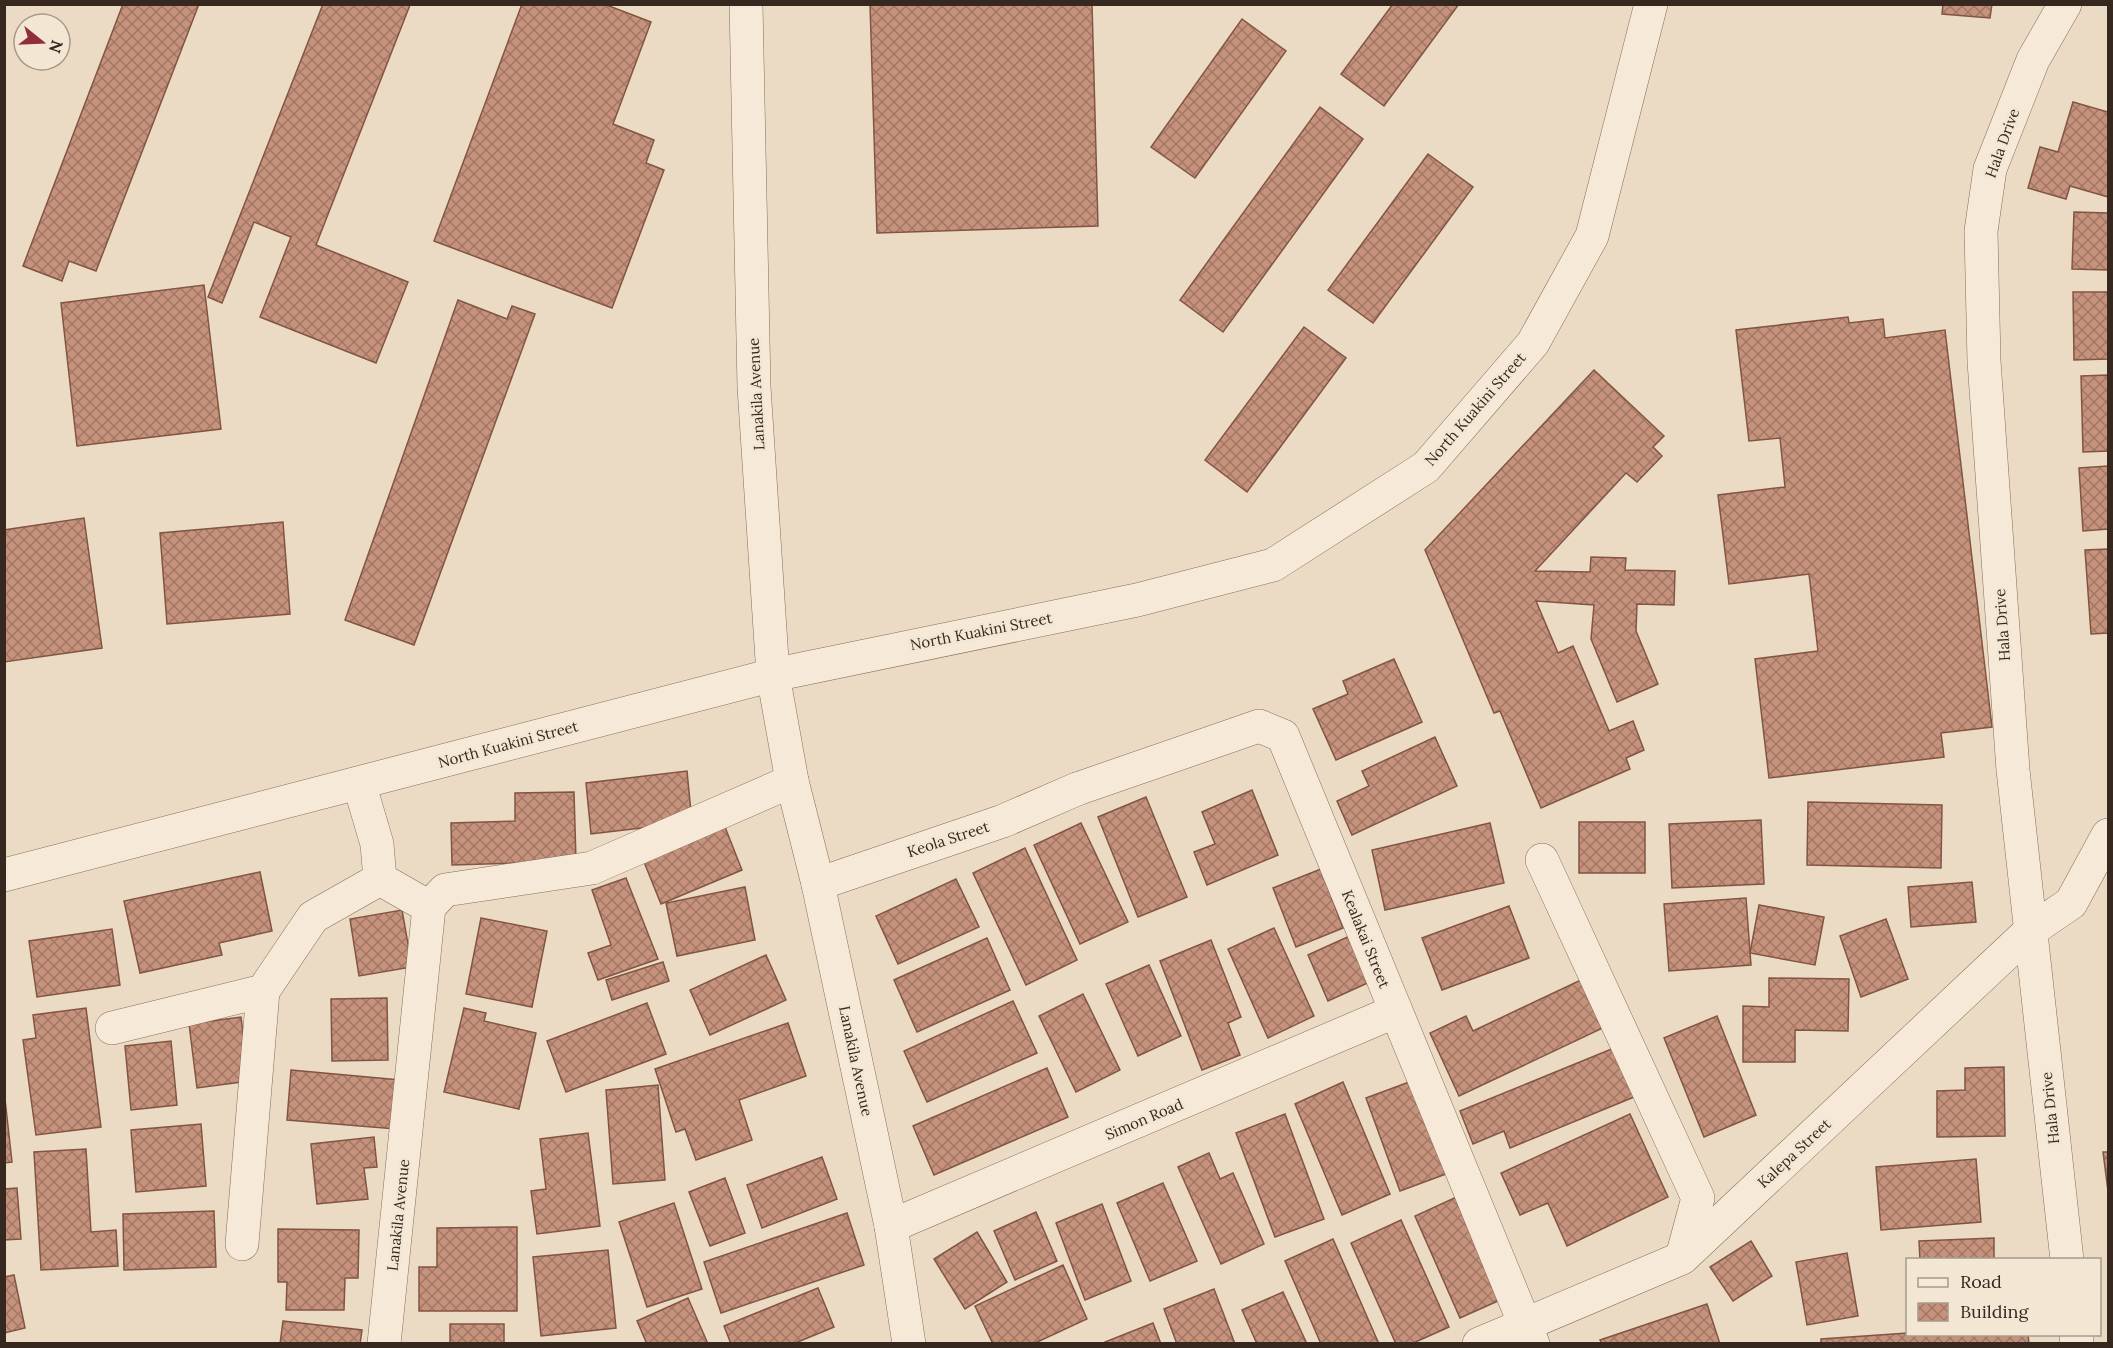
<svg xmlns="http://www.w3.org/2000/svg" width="2113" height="1348" font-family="Lora,serif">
<defs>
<pattern id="building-cross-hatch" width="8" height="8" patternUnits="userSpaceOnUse" patternTransform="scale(1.5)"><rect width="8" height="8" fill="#c7927c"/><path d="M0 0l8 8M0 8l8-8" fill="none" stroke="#a27765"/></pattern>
</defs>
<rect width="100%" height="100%" fill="#ebdbc4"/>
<g fill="url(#building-cross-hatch)" stroke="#825543" stroke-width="1.5">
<path d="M123,4H199L96,271L69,261L62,281L23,266Z"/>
<path d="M323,4L410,5L316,245L408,282L376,363L260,317L291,237L254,222L222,303L208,297Z"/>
<path d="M522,4H604L651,22L613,124L654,140L646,163L664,170L612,308L434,241Z"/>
<path d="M870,4H1092L1098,226L877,233Z"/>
<path d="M1393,4H1459L1384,106L1341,74Z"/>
<path d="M1943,4H1992L1990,18L1942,14Z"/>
<path d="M1242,19L1286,51L1195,178L1151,147Z"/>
<path d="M2073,102L2108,112V197L2070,186L2066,199L2028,188L2040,147L2058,152Z"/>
<path d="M1320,107L1363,139L1223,332L1180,300Z"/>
<path d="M1428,154L1473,187L1373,323L1328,290Z"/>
<path d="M2074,212L2108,213V270L2072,269Z"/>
<path d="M204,285L221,429L77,446L61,303Z"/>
<path d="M2073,292H2108V359L2074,360Z"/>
<path d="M458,300L507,319L512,306L535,314L414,645L345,620Z"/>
<path d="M1848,317L1849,323L1883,319L1885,338L1945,330L1992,727L1941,733L1944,757L1769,778L1755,659L1818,651L1809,574L1729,584L1718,495L1785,487L1780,438L1749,441L1736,330Z"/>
<path d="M1304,327L1346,358L1247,492L1205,460Z"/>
<path d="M1594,370L1664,436L1653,447L1662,456L1637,482L1626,473L1535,571L1590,572L1591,557L1626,558L1625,570L1675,571L1674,605L1637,604L1636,631L1658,684L1617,702L1591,639L1594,605L1536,601L1558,653L1573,646L1609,731L1633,721L1644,750L1626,758L1630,769L1541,808L1500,711L1494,713L1425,550Z"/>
<path d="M2108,375V451L2083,452L2081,376Z"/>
<path d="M2108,466V529L2083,531L2079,468Z"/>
<path d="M84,518L102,648L4,662V530Z"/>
<path d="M283,522L290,614L167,624L160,533Z"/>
<path d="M2108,549V633L2091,634L2085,550Z"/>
<path d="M1394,659L1422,722L1336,760L1313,709L1348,694L1343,681Z"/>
<path d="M1435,737L1457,786L1352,835L1337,801L1369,786L1362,771Z"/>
<path d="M687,771L692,822L591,834L586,783Z"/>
<path d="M1252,790L1278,855L1207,885L1194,852L1215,844L1202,812Z"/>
<path d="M574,792L576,861L452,865L451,823L515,821V793Z"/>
<path d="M1146,797L1187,897L1138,917L1098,817Z"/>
<path d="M1808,802L1942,805L1941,868L1807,865Z"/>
<path d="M1761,820L1764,884L1672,888L1669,824Z"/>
<path d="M723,822L742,870L661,904L642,857Z"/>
<rect x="1579" y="822" width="66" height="51"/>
<path d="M1081,823L1128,922L1080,944L1034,845Z"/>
<path d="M1490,823L1504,883L1385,910L1372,850Z"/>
<path d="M1025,848L1077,960L1026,985L973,873Z"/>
<path d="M1321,869L1343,928L1296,947L1273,888Z"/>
<path d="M260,872L272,931L219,943L222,955L140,973L124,901Z"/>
<path d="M626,878L658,959L598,980L588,953L611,945L592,890Z"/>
<path d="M956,879L979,927L898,964L876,916Z"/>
<path d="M1972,882L1976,922L1911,927L1908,887Z"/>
<path d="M745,887L755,940L677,956L666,903Z"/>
<path d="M1746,898L1751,965L1669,971L1664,904Z"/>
<path d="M1759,905L1824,917L1815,965L1750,953Z"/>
<path d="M1509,906L1529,958L1442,990L1422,938Z"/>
<path d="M402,910L412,967L359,976L350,919Z"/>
<path d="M481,918L547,931L532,1007L466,994Z"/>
<path d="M1886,919L1908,979L1861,997L1840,936Z"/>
<path d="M1274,928L1314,1016L1268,1038L1228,949Z"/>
<path d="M112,929L120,985L37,997L29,941Z"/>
<path d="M1354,934L1374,980L1328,1001L1308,955Z"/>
<path d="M987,938L1010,990L917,1032L894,980Z"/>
<path d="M1211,940L1241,1017L1228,1023L1240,1055L1202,1070L1160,961Z"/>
<path d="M766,955L786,1000L710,1035L690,990Z"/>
<path d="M663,962L669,981L612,1000L606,980Z"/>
<path d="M1149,965L1181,1036L1138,1056L1106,984Z"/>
<path d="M1769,978L1849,979L1848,1031L1795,1030V1062H1743V1006L1769,1007Z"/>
<path d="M1583,979L1605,1027L1459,1096L1430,1033L1466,1016L1473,1031Z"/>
<path d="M1083,994L1120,1070L1076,1092L1039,1016Z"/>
<path d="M387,998L388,1060L332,1061L331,999Z"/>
<path d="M1013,1001L1037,1053L927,1102L904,1051Z"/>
<path d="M647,1003L666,1054L566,1092L547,1041Z"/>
<path d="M86,1008L101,1127L36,1135L23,1040L36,1038L33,1015Z"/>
<path d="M464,1008L486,1013L484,1021L536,1033L519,1109L444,1092Z"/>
<path d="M1717,1016L1756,1115L1704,1137L1664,1038Z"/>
<path d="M241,1017L249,1081L197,1088L189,1024Z"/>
<path d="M788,1023L806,1076L739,1100L752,1140L696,1160L685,1129L676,1132L655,1069Z"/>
<path d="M171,1041L177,1105L131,1110L125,1046Z"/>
<path d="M1614,1048L1634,1097L1510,1148L1504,1131L1473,1144L1460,1111Z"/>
<path d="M2004,1067L2005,1136L1937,1137V1091L1965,1090V1068Z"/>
<path d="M1047,1068L1068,1117L934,1175L913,1126Z"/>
<path d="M291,1070L400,1080L396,1129L287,1120Z"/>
<path d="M1420,1078L1454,1171L1400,1191L1366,1098Z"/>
<path d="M1343,1082L1390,1194L1342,1215L1295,1104Z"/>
<path d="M658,1085L665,1180L613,1184L606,1090Z"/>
<path d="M4,1090L12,1162L4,1163Z"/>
<path d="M1285,1114L1324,1219L1275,1237L1236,1133Z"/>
<path d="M1630,1114L1668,1197L1567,1246L1548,1203L1520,1215L1501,1173Z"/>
<path d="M201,1124L206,1186L136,1192L131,1130Z"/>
<path d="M588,1133L600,1226L537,1234L531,1191L546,1189L540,1139Z"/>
<path d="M374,1137L377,1167L364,1168L368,1199L317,1204L311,1144Z"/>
<path d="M86,1149L91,1232L116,1230L118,1266L41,1270L34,1152Z"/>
<path d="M2103,1152H2108V1191Z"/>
<path d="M1209,1153L1220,1179L1233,1173L1264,1244L1221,1264L1178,1167Z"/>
<path d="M822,1157L837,1199L762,1228L747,1185Z"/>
<path d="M1976,1159L1981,1222L1881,1230L1876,1167Z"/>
<path d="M725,1178L745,1233L710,1246L689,1192Z"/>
<path d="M1163,1183L1197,1261L1150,1281L1117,1203Z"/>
<path d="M17,1188L21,1239L4,1240V1189Z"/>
<path d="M1463,1194L1509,1296L1460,1318L1415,1216Z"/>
<path d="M674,1203L702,1289L647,1307L619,1222Z"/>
<path d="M1102,1204L1131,1281L1085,1300L1056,1223Z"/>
<path d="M214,1211L216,1267L124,1270L123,1214Z"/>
<path d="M1036,1212L1057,1261L1015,1280L994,1231Z"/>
<path d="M847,1213L864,1265L721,1313L704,1262Z"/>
<path d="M1401,1220L1449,1327L1411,1344H1396L1351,1243Z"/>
<path d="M517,1227V1311H419V1267H437V1228Z"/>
<path d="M278,1229L359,1230L358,1278H345L344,1310H286L287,1282H278Z"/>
<path d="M977,1232L1007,1282L965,1309L934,1259Z"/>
<path d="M1994,1238V1260H1920L1919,1241Z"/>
<path d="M1333,1239L1379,1344H1321L1285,1261Z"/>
<path d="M1751,1241L1772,1276L1733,1301L1710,1267Z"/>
<path d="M608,1250L616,1328L541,1336L533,1257Z"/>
<path d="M1847,1253L1858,1316L1807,1325L1796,1262Z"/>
<path d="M1063,1265L1087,1319L1033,1344H993L975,1306Z"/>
<path d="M14,1275L25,1328L4,1333V1277Z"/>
<path d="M818,1288L834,1327L793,1344H731L724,1326Z"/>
<path d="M1214,1289L1235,1344H1177L1164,1309Z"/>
<path d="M1283,1292L1307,1344H1257L1242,1310Z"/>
<path d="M688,1298L708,1344H647L637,1321Z"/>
<path d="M1707,1304L1720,1344H1602L1600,1340Z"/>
<path d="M283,1321L362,1330L360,1344H280Z"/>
<path d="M1153,1323L1161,1344H1105V1342Z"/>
<rect x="450" y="1324" width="54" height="20"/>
<path d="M1908,1333L2028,1334L2029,1344H1821V1339Z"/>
</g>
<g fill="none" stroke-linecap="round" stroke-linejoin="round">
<g stroke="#856d5b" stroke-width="34">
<g id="minor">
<path d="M359,783L377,844L380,879"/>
<path d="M1077,789L1259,726L1283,736L1533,1344"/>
<path d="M1542,860L1698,1198L1682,1257"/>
<path d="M112,1028L263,991L313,917L380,879L429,907"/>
<path d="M891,1226L1396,1011"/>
<path d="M242,1244L263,991"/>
<path d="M384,1344L429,907L445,890L592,868L792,781"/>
<path d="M1479,1344L1682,1258L2030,931L2071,903L2108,835"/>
</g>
</g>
<g stroke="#856d5b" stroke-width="34">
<g id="tertiary">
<path d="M746,4L754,387L773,675L792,781L818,884L891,1226L909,1344"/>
<path d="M2065,4L2033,60L1990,169L1981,231L1984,361L2013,770L2067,1260"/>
<path d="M4,875L773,675L1137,600L1273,565L1426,467L1533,343L1592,236L1651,4"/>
<path d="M818,884L1003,821L1077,789"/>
<path d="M2076,1334L2077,1344"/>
</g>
</g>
<use href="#minor" stroke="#f7e9d7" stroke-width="33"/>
<use href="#tertiary" stroke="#f7e9d7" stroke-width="33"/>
</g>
<g text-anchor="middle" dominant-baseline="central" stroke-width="5" stroke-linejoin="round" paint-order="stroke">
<g font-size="15" fill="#36271f" stroke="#f3e6d3">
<text transform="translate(2002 143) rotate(-70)">Hala Drive</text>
<text transform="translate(756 394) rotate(-93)">Lanakila Avenue</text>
<text transform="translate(1475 409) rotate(-49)">North Kuakini Street</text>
<text transform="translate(2002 625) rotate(-94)">Hala Drive</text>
<text transform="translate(981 631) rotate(-11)">North Kuakini Street</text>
<text transform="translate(508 744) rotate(-15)">North Kuakini Street</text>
<text transform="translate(948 839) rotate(-18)">Keola Street</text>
<text transform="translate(1366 939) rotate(68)">Kealakai Street</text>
<text transform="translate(856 1061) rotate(78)">Lanakila Avenue</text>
<text transform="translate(2050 1108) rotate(-96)">Hala Drive</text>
<text transform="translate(1144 1119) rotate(-23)">Simon Road</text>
<text transform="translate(1794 1153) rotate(-43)">Kalepa Street</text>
<text transform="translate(398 1215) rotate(-84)">Lanakila Avenue</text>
</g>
</g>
<rect width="2113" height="1348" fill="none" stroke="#36271f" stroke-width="12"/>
<rect x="1906" y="1258" width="195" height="78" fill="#f3e6d3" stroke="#a79a8b" stroke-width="1.5"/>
<rect x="1918" y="1278" width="30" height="9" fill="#f7e9d7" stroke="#a79a8b" stroke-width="1.5"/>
<text x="1960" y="1288" font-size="18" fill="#36271f">Road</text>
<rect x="1918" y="1303" width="30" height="18" fill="url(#building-cross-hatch)" stroke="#a79a8b" stroke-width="1.5"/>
<text x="1960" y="1318" font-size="18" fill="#36271f">Building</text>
<g transform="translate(42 42) rotate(108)"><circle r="28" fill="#f3e6d3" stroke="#a79a8b" stroke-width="1.5"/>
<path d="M0-4.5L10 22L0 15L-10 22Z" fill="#902f3b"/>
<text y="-9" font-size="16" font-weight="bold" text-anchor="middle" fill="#36271f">N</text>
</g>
</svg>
